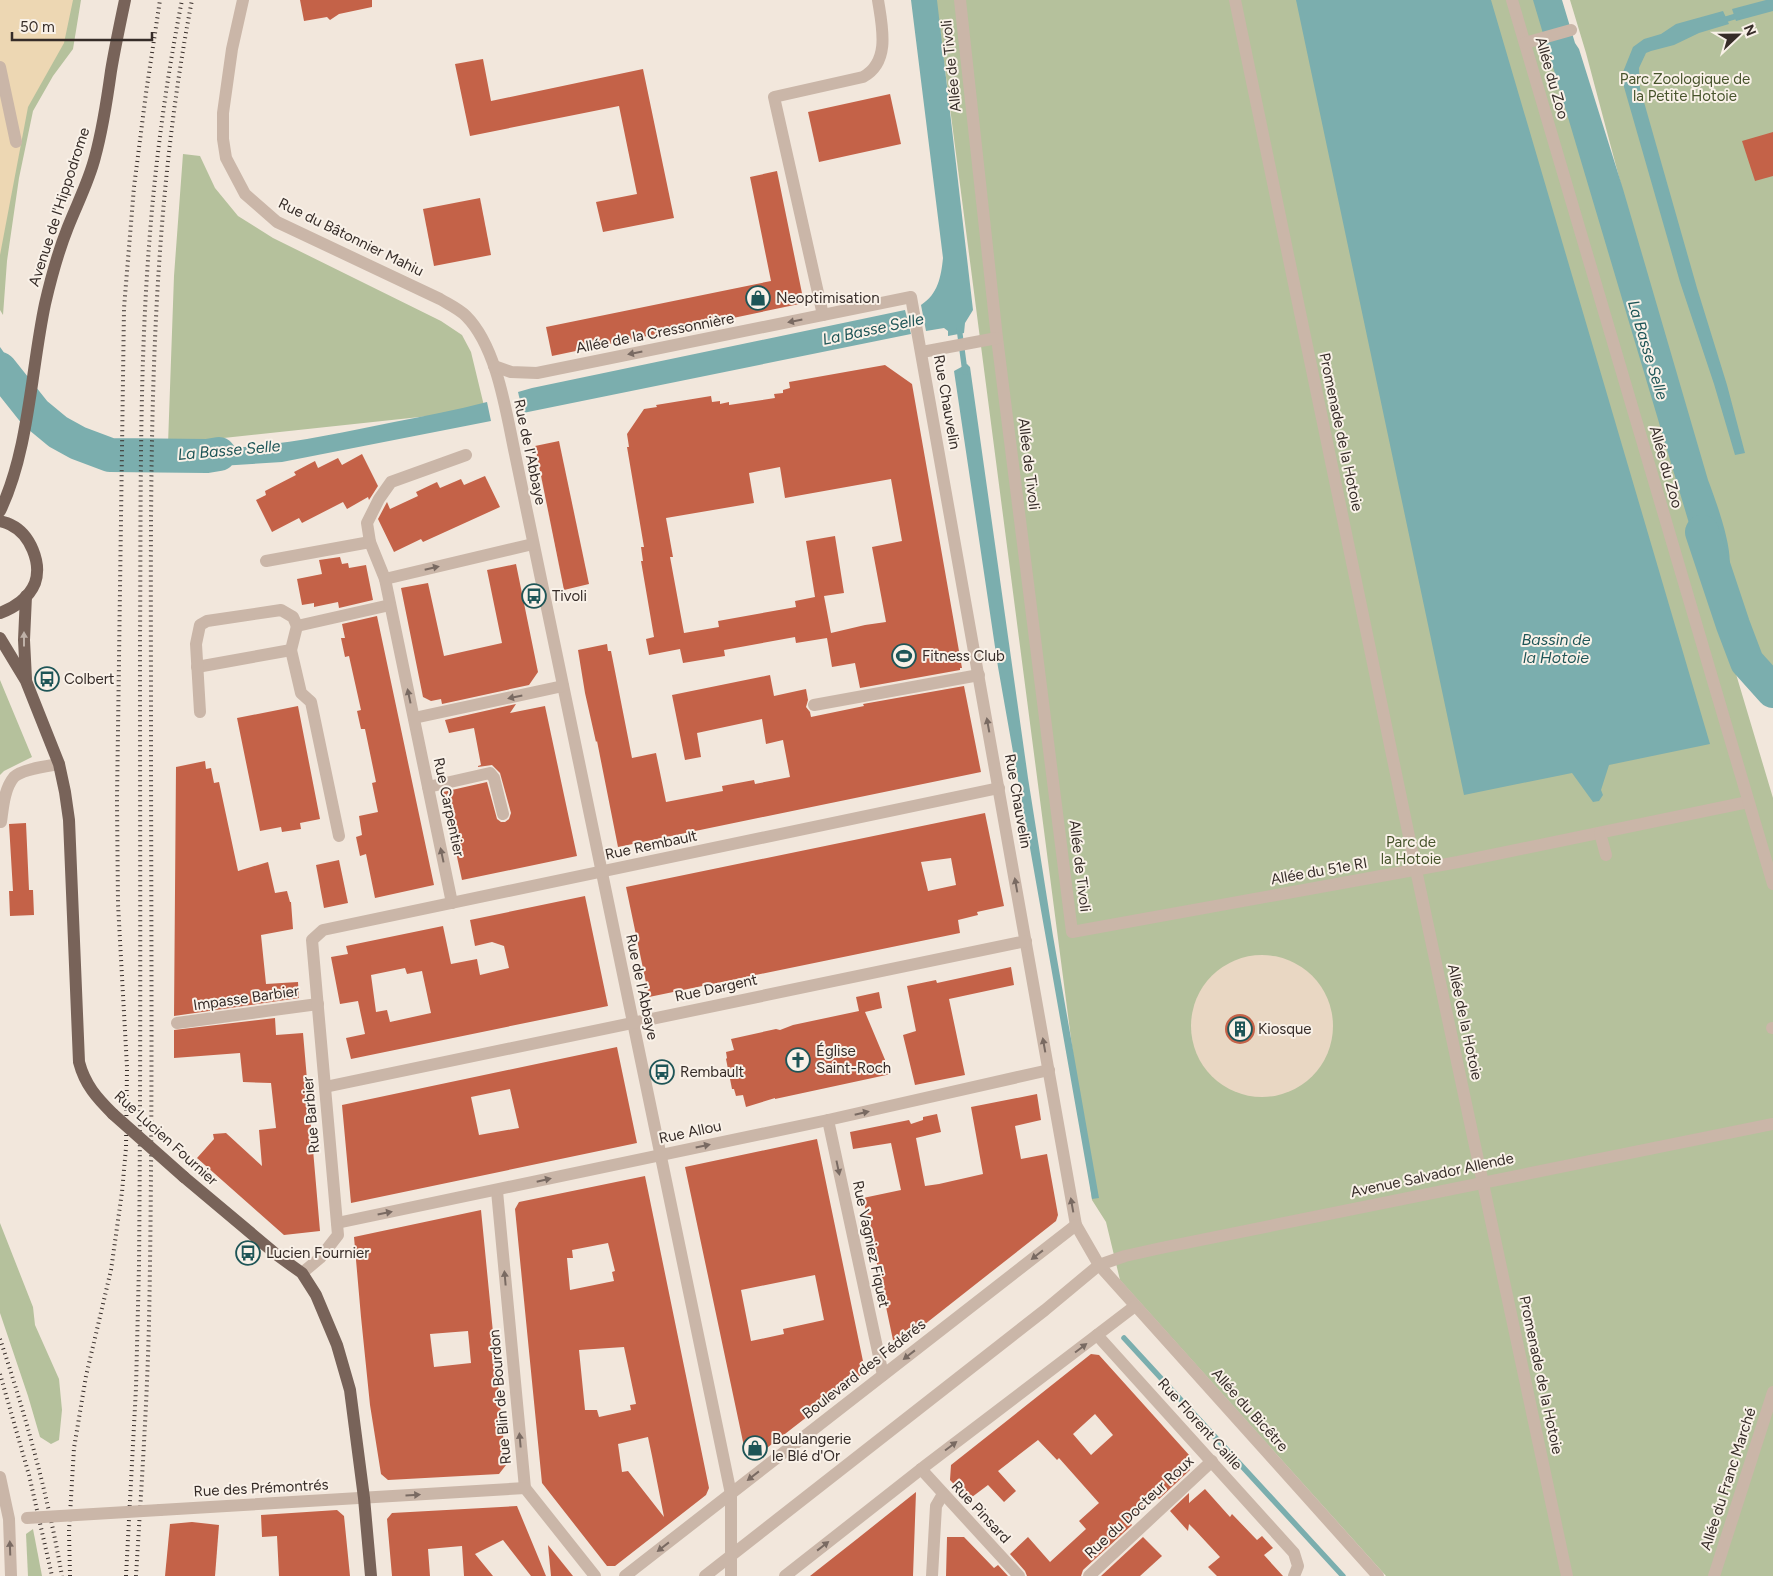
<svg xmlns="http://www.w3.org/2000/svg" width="1773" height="1576" font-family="Figtree,sans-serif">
<rect width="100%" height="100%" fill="#f2e7dc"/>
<g fill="#b5c19c">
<path d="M0,0H81L73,49L53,76L33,111L19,178L7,261L3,315L0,310Z"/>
<path d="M936,0H1535L1773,798V1576H1386L1120,1280L1106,1222L1092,1200Z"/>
<path d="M1570,0H1773V678L1750,645L1665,350L1586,53Z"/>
<path d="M183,154L200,156L215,188L238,216L273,238L441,321L462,335L471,352L485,410L168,444L174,276Z"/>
<path d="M0,680L32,757L4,771L0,775Z"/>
<path d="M0,1223L33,1307L35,1325L59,1379L62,1410L59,1440L51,1444L40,1437L28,1396L0,1313Z"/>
<path d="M33,1529L42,1576H28L26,1534Z"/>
</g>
<path fill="#edd7b3" d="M0,0H73L64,43L28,107L0,255Z"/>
<circle fill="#e9d7c3" cx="1262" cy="1026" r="71"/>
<g fill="#7baeae">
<path d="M911,0H937L973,310L965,323L964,333L948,336V331L944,328L926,331L921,305C938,294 941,277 943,258Z"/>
<path d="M1296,0H1491L1710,744L1609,765L1601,790L1603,795L1599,801L1593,802L1572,773L1464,795Z"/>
<path d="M1533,0H1562L1575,43L1579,49L1623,189L1708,480C1715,498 1736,555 1728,572L1705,577Z"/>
<path d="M1766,0H1773V11L1736,21L1732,9Z"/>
<path d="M1723,11L1729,24L1699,33L1674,45L1651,51L1646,53L1639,68L1640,88L1697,288L1727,385L1745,453L1735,455L1714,384L1680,282L1624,87L1623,72L1633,47L1644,39L1661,34L1676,24Z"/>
<path d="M905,310L911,334L523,413L518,392L532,388Z"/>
<path d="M0,347L43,407L41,430L0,386Z"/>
<path d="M967,364L970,367L1028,778L1053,936L1099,1198L1092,1199L998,667L954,371Z"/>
<path d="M487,402L491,421L282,462L172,469V448C246,453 322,437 394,422C425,416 456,410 487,402Z"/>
<path d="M1729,579L1733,580L1749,637L1762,662L1773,673V707C1741,682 1723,625 1708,588Z"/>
</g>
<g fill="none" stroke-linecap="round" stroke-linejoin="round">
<g stroke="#7baeae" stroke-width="5.5">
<path d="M1720,21L1740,15"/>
<path d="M959,327L965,372"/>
<path d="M1124,1338L1343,1576"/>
</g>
<g stroke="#7baeae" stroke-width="34">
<path d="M0,369L35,413L58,432L78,443L110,455L207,456L219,454"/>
<path d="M1702,532L1733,625L1747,662L1773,691"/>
</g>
</g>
<g fill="#c46248" fill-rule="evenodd">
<path d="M300,0H372V7L339,14L330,20L327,17L304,21Z"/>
<path d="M483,59L491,101L643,69L674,218L603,232L596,202L637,194L619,106L470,136L455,64Z"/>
<path d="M890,94L901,144L819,162L808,112Z"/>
<path d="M1773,132V176L1755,181L1742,141Z"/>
<path d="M777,171L804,303L552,356L546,327L771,281L750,177Z"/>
<path d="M480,198L491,255L434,266L423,209Z"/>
<path d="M885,365L912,384L962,668H960V670L860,688L855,663L832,667L827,638L796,643L795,637L724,650L725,656L683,663L680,649L649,655L646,639L654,637L641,561H643L641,547H644L627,447H629L627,434L644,409L657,407L656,405L711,396L712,402L720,401V404L729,402V405L775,398L774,394L783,393V390L790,388L789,382ZM780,467L785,498L891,479L902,541L872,547L886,622L865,625L831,633L824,596L844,593L835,536L806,541L815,597L795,601L796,607L718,621L719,627L684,633L670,557H673L666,518L754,503L749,473Z"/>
<path d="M559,441L589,584L564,590L535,446Z"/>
<path d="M362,454L378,486L369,500L368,497L347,509L343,502L302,523L299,518L272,532L256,500L266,495L265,491L296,475L294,472L315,461L318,468L338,458L342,465Z"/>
<path d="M485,476L500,507L423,542L421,539L394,552L378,519L387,502L390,509L418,496L416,492L437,482L440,488L461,479L464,485Z"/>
<path d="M340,557L342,564L348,563L349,568L366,565L373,600L339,608L338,602L314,607V603L302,605L297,579L322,574L319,560Z"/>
<path d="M516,564L538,672L529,685L442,704L441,699L431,701L423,697L401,588L428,583L444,656L502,643L487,570Z"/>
<path d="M377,616L434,885L375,898L366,854L360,856L356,837L362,835L359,816L378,812L372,783L376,782L365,729H361L357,711L361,710L349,656L345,657L341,638H345L342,624Z"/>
<path d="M607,644L608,651H611L632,758L656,753L666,802L723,791L722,786L754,780L755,784L790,777L783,740L766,744L762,719L697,733L701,757L685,760L672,695L770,675L774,696L806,689L808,700L806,707L810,712L811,717L864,706L863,704L964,686L981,772L618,847L597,741L596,742L585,693L578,650Z"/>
<path d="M516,704L510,713L545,706L577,856L462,880L443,792L487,782L497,819L501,822H505L509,819L511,813L500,773L492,765L478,767V766L481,765L474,728L449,733L445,720Z"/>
<path d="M298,706L320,819L300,823L301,829L282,832L281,827L260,831L237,718Z"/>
<path d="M205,761L206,769L211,768L214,783L219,782L238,871L268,862L275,893L287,891L290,902H291L293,929L261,935L266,984L298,982L299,998L174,1016L176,767Z"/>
<path d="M985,813L1004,906L977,912L978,915L958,920L960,933L649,997L626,887ZM951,858L956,885L928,891L921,862Z"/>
<path d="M26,823L29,890H33L34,915L10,916L9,891H13L9,824Z"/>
<path d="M339,860L348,903L324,908L316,865Z"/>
<path d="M585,896L608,1006L351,1059L346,1038L365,1034L358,1001L340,1004L331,957L348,954L346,946L443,926L451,964L477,959L480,975L509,968L504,946L492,942L475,946L470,920ZM405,968L407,974L422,971L431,1013L390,1022L387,1010L376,1012L371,975Z"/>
<path d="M1011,967L1014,985L949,999L965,1075L915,1085L903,1035L916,1031L907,986L936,980L937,983Z"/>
<path d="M879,992L882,1008L865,1012L891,1074L775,1099V1098L746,1107L743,1095L736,1096L734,1089H732L726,1059L727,1058L726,1052L734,1050L731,1039L776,1029L780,1030L793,1025L859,1011L856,997Z"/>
<circle cx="1240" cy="1029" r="15"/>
<path d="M275,1018L276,1035L303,1033L320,1231L284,1235L197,1158L214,1139L213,1134L226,1133L262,1166L259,1130L276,1128L271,1083L243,1082L240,1053L174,1058V1030Z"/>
<path d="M617,1047L637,1143L351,1203L342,1105ZM510,1089L519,1128L479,1135L471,1097Z"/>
<path d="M1037,1094L1041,1120L1015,1126L1021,1159L1047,1154L1058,1215L1056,1221L901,1343L893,1340L863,1198L901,1190L891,1143L853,1149L850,1132L909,1120L911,1124L923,1120V1117L937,1114L941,1132L916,1138L925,1186L939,1184L983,1174L971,1107Z"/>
<path d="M817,1139L864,1366L861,1375L754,1458L746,1456L685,1167ZM815,1275L824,1320L783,1329L784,1334L751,1341L741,1290Z"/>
<path d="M645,1176L709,1488L706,1495L615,1566H607L542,1483L515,1209L519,1202ZM608,1243L615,1271L612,1272L614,1281L570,1290L567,1258H573L572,1250ZM624,1347L636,1404L630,1405L631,1410L599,1417L597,1410H585L579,1350ZM648,1437L652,1456L664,1517L628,1471L622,1472L618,1444Z"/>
<path d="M481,1210L506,1465L499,1474L388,1480L381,1474L370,1405L361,1317L354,1237ZM468,1331L471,1363L434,1367L430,1334Z"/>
<path d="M1091,1354L1099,1355L1190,1456V1470L1159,1499L1156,1496L1129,1521L1132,1525L1083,1570L1081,1576H1027L1025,1571L1010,1554L1028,1537L1050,1562L1086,1529L1079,1521L1099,1503L1059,1458L1057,1460L1038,1440L998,1471L1016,1491L1004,1502L988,1485L972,1497L970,1496L967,1498L950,1480L951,1465ZM1095,1414L1113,1435L1091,1455L1073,1434Z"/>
<path d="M1205,1489L1230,1517L1232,1514L1257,1540L1262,1536L1273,1548L1264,1555L1283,1576H1217L1208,1567L1220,1557L1194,1529L1189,1524L1188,1531L1170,1511L1189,1493V1503Z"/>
<path d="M916,1492L913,1576H810L857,1539Z"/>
<path d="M517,1506L546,1576H531L503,1540L475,1554L493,1576H464L462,1546L428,1549L430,1576H392L387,1519L392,1513Z"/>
<path d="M337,1510L344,1516L350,1576H279L277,1536L262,1537L261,1515Z"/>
<path d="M192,1522L219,1525L215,1576H165L170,1524Z"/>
<path d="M947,1537H964L994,1568L998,1565L1008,1576H946Z"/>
<path d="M1143,1537L1162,1556L1140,1576H1101Z"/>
<path d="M548,1545L573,1576H551Z"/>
</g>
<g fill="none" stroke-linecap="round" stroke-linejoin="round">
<g stroke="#cab6a8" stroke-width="12">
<path d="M243,0L232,49L223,113V139L226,158L245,194L277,222L440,299C448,304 459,309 466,316C497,347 506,412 515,454L731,1494V1576"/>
<path d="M960,0L997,338L1072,932L1458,862L1748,802"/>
<path d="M1235,0L1416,870L1567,1576"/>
<path d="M1512,0L1773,884"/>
<path d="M1525,43L1571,30"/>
<path d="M0,67L16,142"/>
<path d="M823,315L774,97L863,77C891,62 882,26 878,0"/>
<path d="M922,352L997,338"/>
<path d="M494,366L511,372L537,373L911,297L1076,1225L1099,1265L1378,1576"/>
<path d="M266,561L370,542"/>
<path d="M385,579L533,544"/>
<path d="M291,650L301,693L311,702L339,836"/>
<path d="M197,667L291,650L297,626"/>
<path d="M814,705L979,675"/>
<path d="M200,712L196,644L200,625L207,621L281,610L293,617L297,626L390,605"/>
<path d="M414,718L563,686"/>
<path d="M428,787L490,773L494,778L503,814"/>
<path d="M1,822C3,808 4,789 14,777C22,769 48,766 59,764"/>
<path d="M1600,833L1606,855"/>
<path d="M452,903L385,579L370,542L367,523L379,499L391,482L466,455"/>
<path d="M177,1023L318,1004"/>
<path d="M1772,1028H1773"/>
<path d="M325,1087L1026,941"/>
<path d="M828,1120L883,1375"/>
<path d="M497,1191L525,1488L595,1576"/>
<path d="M337,1223L828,1120L1049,1070"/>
<path d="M302,1273L320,1258L338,1235L312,940L323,930L999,788"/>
<path d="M1135,1306L1097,1335L1294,1553L1298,1566L1294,1576"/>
<path d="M921,1469L1019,1576"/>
<path d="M0,1477L9,1519L11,1576"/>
<path d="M160,1510L525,1488"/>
<path d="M625,1576L1076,1225"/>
<path d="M705,1576L1045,1310L1099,1265L1125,1256L1161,1248L1773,1124"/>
<path d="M785,1576L925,1466L1097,1335"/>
<path d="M932,1576L936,1506L943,1494"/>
<path d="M1089,1576L1212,1461"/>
<path d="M1714,1576L1773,1392"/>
</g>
<g stroke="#786359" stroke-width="12">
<path d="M0,511C29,451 31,370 45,304C51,278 58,252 68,227C77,204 89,181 95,157C103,128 107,100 111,71C115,47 120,24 125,0"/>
<path d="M0,521C4,522 8,523 11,525C30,534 42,563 35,583C29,598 14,608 0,613"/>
<path d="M0,638L26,681L59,764L65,792L69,820L79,1062C85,1085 97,1098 113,1114"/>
<path d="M26,679L24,640L26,596"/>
<path d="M184,1177L277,1255L302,1273L316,1295L337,1345L350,1390L364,1498L371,1576"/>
</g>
<g stroke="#362c28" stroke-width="4" stroke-dasharray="1 4" stroke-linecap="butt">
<path d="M0,1339C26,1416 48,1496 62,1576"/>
<path d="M0,1374L29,1475L52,1576"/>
<path d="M70,1576L69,1531L74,1448L86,1376L111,1270L122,1192L126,1148L127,1067L118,904L117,800L124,308L134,187L146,93L160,0"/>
<path d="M126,1576L136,1388L139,1266C141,1058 140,849 140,641C141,510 139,377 149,246C155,164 166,81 182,0"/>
<path d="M136,1576C141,1492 147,1407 149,1322C153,1122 151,920 151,719C151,479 146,237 192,0"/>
</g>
<path stroke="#cab6a8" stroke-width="12" d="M27,1518L160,1510"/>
<path stroke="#786359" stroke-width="12" d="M113,1114L184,1177"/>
</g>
<defs><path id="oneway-solid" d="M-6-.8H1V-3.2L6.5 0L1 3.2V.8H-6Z" transform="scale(1.25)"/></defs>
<g fill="#796a62">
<use href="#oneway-solid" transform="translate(795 321) rotate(169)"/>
<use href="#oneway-solid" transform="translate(635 353) rotate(169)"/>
<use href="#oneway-solid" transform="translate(432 568) rotate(-13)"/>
<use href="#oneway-solid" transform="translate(409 696) rotate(-102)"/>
<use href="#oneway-solid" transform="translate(515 697) rotate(168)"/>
<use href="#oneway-solid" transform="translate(988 725) rotate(-100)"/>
<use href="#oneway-solid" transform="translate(442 855) rotate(-102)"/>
<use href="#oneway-solid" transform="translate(1016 885) rotate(-100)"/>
<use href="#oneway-solid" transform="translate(1044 1045) rotate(-100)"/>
<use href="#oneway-solid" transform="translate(862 1113) rotate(-13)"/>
<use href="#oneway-solid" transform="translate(703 1146) rotate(-12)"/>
<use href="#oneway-solid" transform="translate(838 1168) rotate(78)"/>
<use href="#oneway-solid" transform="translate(544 1180) rotate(-13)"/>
<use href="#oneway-solid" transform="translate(1072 1205) rotate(-100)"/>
<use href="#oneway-solid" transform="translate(385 1213) rotate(-11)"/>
<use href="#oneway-solid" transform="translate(1037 1255) rotate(142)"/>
<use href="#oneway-solid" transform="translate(505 1278) rotate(-95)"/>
<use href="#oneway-solid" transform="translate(1081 1348) rotate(-37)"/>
<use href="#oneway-solid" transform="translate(909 1355) rotate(142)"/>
<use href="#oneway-solid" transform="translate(520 1440) rotate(-95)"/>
<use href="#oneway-solid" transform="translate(951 1446) rotate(-37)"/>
<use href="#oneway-solid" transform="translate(753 1476) rotate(142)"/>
<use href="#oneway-solid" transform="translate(413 1495) rotate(-3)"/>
<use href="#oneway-solid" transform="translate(823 1546) rotate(-38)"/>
<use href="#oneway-solid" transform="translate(663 1547) rotate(142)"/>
<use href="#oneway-solid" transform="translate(10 1548) rotate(-92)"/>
</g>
<use fill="#bfb1a8" href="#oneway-solid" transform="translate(24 639) rotate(-90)"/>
<defs>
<g id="shop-ring" transform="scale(1.25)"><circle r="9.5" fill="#f9f1e8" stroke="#1e5557" stroke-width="1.5"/><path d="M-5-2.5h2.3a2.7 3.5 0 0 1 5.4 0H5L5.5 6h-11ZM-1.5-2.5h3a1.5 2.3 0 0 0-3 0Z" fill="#1e5557"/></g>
<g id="bus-ring" transform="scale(1.25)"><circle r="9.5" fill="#f9f1e8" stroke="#1e5557" stroke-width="1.5"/><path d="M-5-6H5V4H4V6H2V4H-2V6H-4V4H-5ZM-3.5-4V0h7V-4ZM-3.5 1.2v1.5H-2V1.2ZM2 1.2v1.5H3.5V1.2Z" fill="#1e5557"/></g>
<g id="stadium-ring" transform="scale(1.25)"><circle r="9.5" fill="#f9f1e8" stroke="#1e5557" stroke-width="1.5"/><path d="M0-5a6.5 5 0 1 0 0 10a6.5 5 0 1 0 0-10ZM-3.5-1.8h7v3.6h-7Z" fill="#1e5557"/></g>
<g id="building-ring" transform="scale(1.25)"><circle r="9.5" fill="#f9f1e8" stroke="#1e5557" stroke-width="1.5"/><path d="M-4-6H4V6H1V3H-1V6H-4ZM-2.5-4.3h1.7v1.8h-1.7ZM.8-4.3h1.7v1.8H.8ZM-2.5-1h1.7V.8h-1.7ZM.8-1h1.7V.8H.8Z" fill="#1e5557"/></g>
<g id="church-ring" transform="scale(1.25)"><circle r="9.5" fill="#f9f1e8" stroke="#1e5557" stroke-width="1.5"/><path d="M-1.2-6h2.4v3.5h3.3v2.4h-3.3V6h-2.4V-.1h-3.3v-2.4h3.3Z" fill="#1e5557"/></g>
</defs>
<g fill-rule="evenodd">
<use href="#shop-ring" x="758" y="298"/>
<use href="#bus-ring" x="534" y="596"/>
<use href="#stadium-ring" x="904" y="656"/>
<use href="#bus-ring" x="47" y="679"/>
<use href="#building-ring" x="1240" y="1029"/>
<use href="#church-ring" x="798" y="1060"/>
<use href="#bus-ring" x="662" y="1072"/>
<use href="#bus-ring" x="248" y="1253"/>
<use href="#shop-ring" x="755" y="1448"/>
</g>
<g text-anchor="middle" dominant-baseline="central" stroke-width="4" stroke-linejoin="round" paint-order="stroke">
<g font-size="15" fill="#362c28" stroke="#f9f1e8">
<text transform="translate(951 66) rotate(-96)">Allée de Tivoli</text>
<text transform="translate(1552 78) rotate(74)">Allée du Zoo</text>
<text transform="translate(59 207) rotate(-72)">Avenue de l'Hippodrome</text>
<text transform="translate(351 237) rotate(26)">Rue du Bâtonnier Mahiu</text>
<text transform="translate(655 333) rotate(-11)">Allée de la Cressonnière</text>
<text transform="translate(947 402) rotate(80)">Rue Chauvelin</text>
<text transform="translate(1341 432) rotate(78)">Promenade de la Hotoie</text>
<text transform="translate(530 452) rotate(78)">Rue de l'Abbaye</text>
<text transform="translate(1029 464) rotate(83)">Allée de Tivoli</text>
<text transform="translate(1666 467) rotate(74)">Allée du Zoo</text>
<text transform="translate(1018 801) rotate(80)">Rue Chauvelin</text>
<text transform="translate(449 807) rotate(78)">Rue Carpentier</text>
<text transform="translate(651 845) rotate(-12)">Rue Rembault</text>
<text transform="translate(1080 866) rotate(83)">Allée de Tivoli</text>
<text transform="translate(1319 871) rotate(-10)">Allée du 51e RI</text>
<text transform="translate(642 987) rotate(78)">Rue de l'Abbaye</text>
<text transform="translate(716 988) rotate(-12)">Rue Dargent</text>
<text transform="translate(246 998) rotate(-8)">Impasse Barbier</text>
<text transform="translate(1465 1022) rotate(78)">Allée de la Hotoie</text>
<text transform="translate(311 1115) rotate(-95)">Rue Barbier</text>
<text transform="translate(690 1132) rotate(-12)">Rue Allou</text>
<text transform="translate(166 1138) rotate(42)">Rue Lucien Fournier</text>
<text transform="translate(1432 1175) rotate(-12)">Avenue Salvador Allende</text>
<text transform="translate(871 1244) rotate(78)">Rue Vagniez Fiquet</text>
<text transform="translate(864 1369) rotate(-38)">Boulevard des Fédérés</text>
<text transform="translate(1541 1375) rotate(78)">Promenade de la Hotoie</text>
<text transform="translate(500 1397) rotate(-95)">Rue Blin de Bourdon</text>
<text transform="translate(1250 1410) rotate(48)">Allée du Bicêtre</text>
<text transform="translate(1200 1424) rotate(48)">Rue Florent Caille</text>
<text transform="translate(1728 1479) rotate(-72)">Allée du Franc Marché</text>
<text transform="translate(261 1488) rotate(-3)">Rue des Prémontrés</text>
<text transform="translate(1139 1507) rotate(-43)">Rue du Docteur Roux</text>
<text transform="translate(981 1512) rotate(47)">Rue Pinsard</text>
</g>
<g font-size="15" fill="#47542c" stroke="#f9f1e8">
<text x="1685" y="79">Parc Zoologique de<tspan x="1685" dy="17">la Petite Hotoie</tspan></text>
<text x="1411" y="842">Parc de<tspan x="1411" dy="17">la Hotoie</tspan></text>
</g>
<g font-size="15" fill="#362c28" stroke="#f9f1e8" text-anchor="start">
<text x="776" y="298">Neoptimisation</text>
<text x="552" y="596">Tivoli</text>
<text x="922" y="656">Fitness Club</text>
<text x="64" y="679">Colbert</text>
<text x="1258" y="1029">Kiosque</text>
<text x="816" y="1051">Église<tspan x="816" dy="17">Saint-Roch</tspan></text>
<text x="680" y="1072">Rembault</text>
<text x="266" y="1253">Lucien Fournier</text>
<text x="772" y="1439">Boulangerie<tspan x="772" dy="17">le Blé d'Or</tspan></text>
</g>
<g font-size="16" font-style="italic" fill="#1e5557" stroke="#f9f1e8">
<text transform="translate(873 329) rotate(-12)">La Basse Selle</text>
<text transform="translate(1648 350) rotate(73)">La Basse Selle</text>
<text transform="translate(229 450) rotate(-5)">La Basse Selle</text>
<text x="1556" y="639">Bassin de<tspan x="1556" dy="18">la Hotoie</tspan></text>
</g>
</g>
<g transform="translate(1738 35) rotate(68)" stroke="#f9f1e8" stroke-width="4" paint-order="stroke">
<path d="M0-4L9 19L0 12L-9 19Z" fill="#362c28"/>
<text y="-8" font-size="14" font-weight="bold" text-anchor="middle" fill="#362c28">N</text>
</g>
<path d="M12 32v8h140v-8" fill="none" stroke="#362c28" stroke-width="2.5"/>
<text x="20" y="32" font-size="15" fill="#362c28" stroke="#f9f1e8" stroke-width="4" paint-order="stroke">50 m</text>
</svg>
